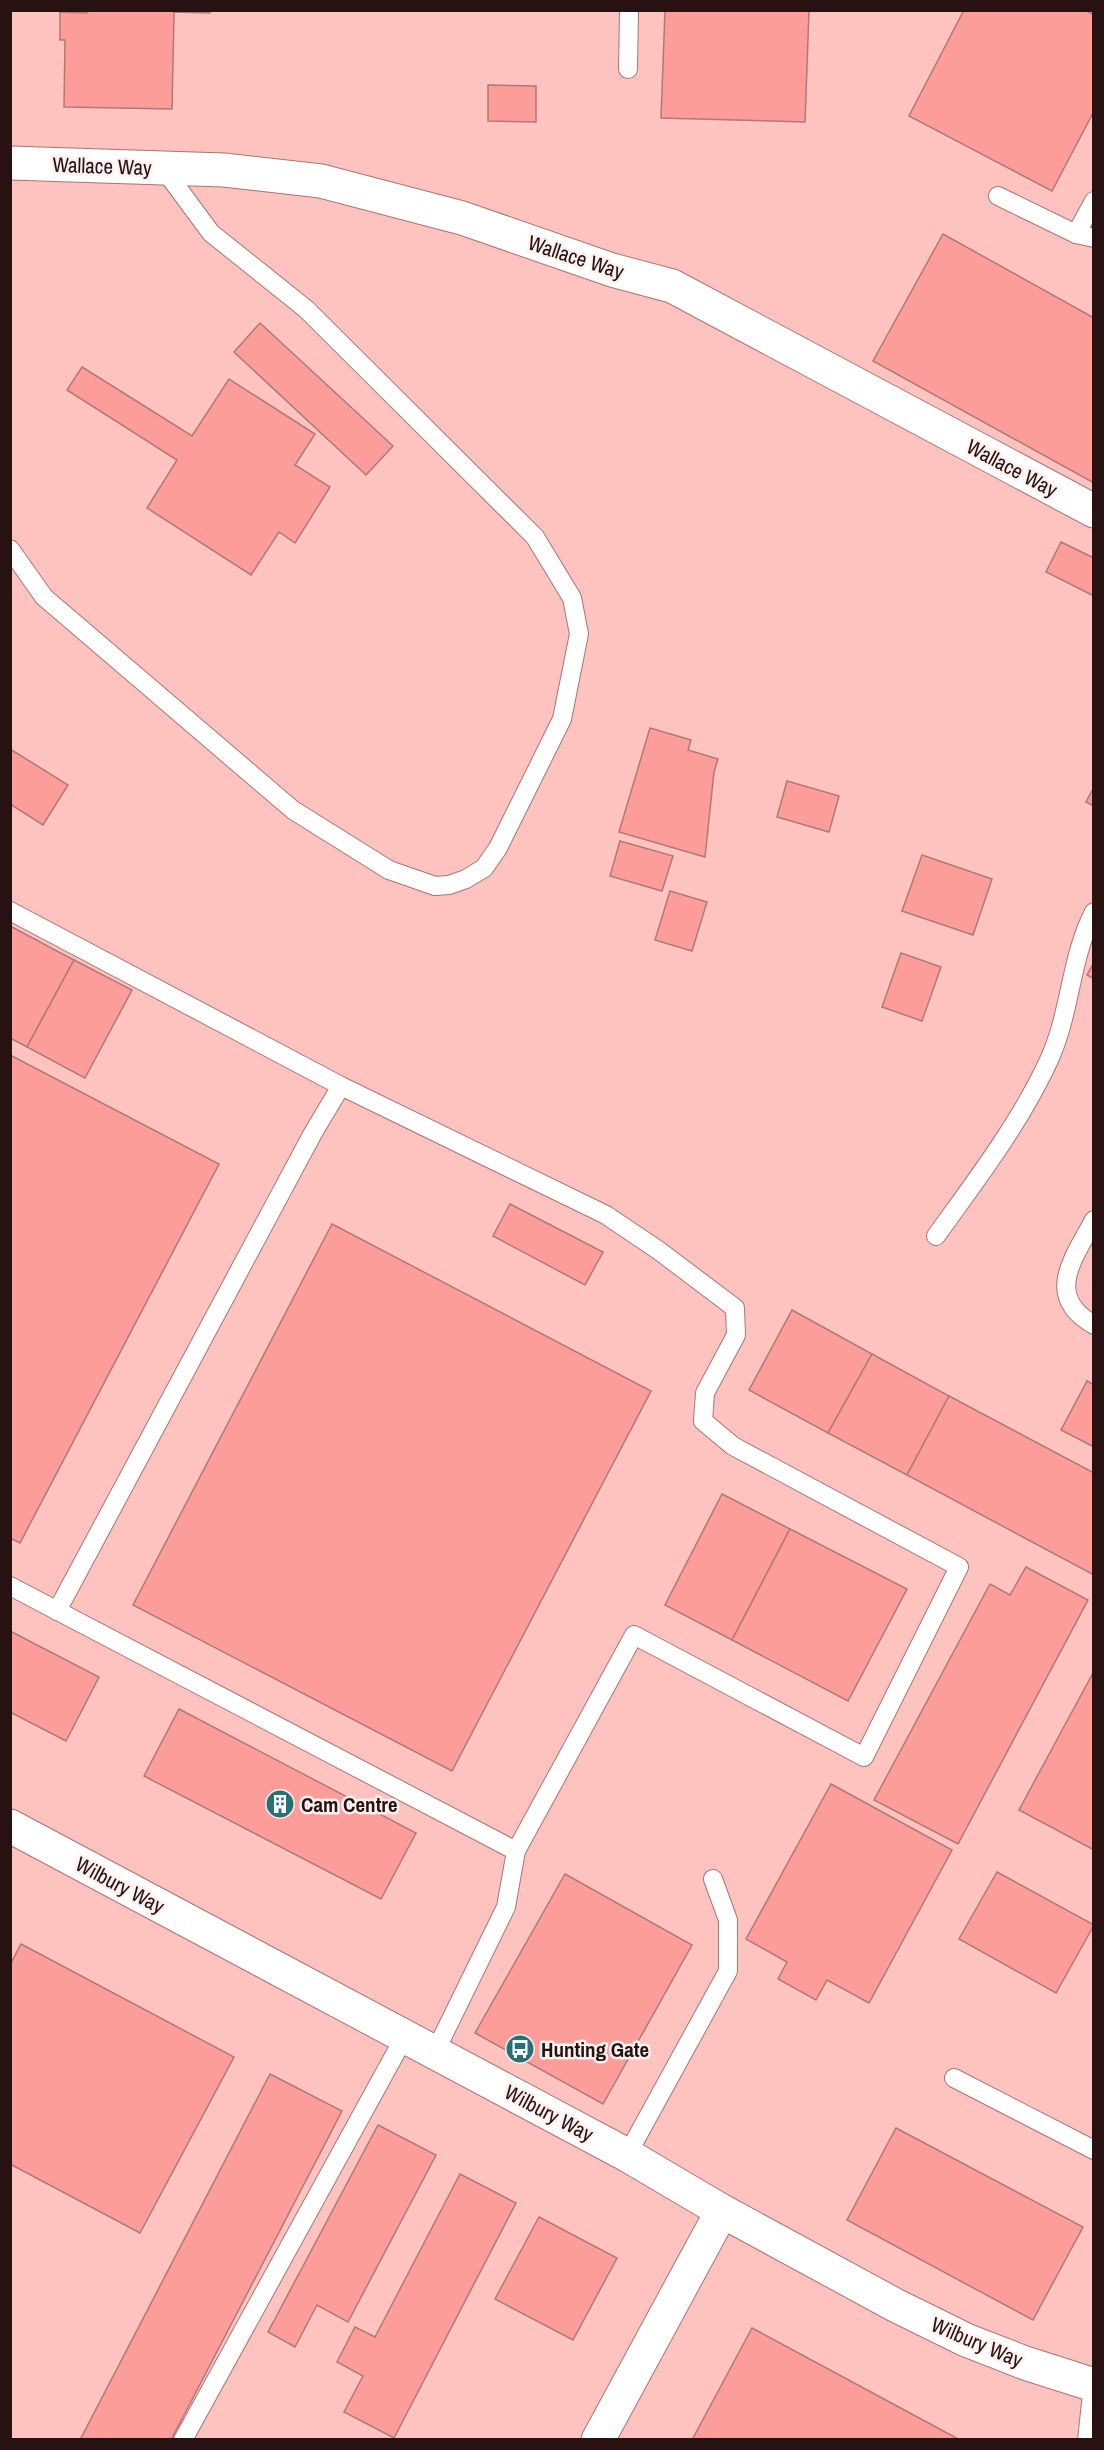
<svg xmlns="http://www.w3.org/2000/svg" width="1104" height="2450" font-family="'Archivo Narrow',sans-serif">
<rect width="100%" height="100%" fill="#fec2bf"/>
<g fill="#fd9d99" stroke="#b07976" stroke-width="1.5">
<path d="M87,10H210V13L174,12L172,109L64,107L65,40H60V12L87,13Z"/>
<path d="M665,10H809L805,122L661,118Z"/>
<path d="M964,10H1085L1094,15V111L1052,191L909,116Z"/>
<path d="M488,85L536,86V122L488,121Z"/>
<path d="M943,234L1094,318V483L873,361Z"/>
<path d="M260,323L393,446L366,475L234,352Z"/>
<path d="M82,367L192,436L229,379L315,434L295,465L330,487L295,543L279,532L251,575L147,508L177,460L67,390Z"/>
<path d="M1061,542L1094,558V596L1046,572Z"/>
<path d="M650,728L691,740L688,750L718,759L714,772L705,857L619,832Z"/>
<path d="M10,749L68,785L43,825L10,804Z"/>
<path d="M787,781L839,796L829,832L777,817Z"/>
<path d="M1094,787V806L1086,802Z"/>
<path d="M620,841L673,856L662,891L610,876Z"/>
<path d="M922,855L992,879L973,935L902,911Z"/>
<path d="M670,891L707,902L692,951L655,940Z"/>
<path d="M10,926L74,960L27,1047L10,1038Z"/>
<path d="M901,953L941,967L922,1021L882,1007Z"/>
<path d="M74,960L132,990L85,1078L27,1047Z"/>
<path d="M1094,962V979L1087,975Z"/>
<path d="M10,1055L219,1164L20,1543L10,1538Z"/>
<path d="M510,1204L603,1252L585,1285L493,1236Z"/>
<path d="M332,1224L651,1391L452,1771L133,1605Z"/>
<path d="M792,1310L872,1354L828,1433L749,1390Z"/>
<path d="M872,1354L949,1396L907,1475L828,1433Z"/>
<path d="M1087,1381L1094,1385V1447L1061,1430Z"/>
<path d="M949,1396L1094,1473V1575L907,1475Z"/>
<path d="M722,1494L790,1529L732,1640L665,1605Z"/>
<path d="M790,1529L907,1589L848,1701L732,1640Z"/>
<path d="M1026,1567L1088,1600L958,1844L874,1800L990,1584L1010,1595Z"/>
<path d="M10,1631L99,1677L66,1741L10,1712Z"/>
<path d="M1094,1671V1850L1019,1810Z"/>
<path d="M179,1709L416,1833L381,1899L144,1776Z"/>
<path d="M831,1784L952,1850L869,2003L827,1980L816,2000L778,1979L787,1962L746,1939Z"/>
<path d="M997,1872L1094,1925L1056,1993L959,1939Z"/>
<path d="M565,1874L692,1945L603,2104L475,2033Z"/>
<path d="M21,1944L234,2057L140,2233L10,2164V1965Z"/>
<path d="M270,2074L342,2111L171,2440H80Z"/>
<path d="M378,2125L436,2155L348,2322L317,2305L295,2347L268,2332Z"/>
<path d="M896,2128L1083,2227L1033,2320L847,2220Z"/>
<path d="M460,2174L516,2203L394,2438L344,2412L363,2376L337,2362L355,2327L375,2337Z"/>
<path d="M539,2217L617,2258L573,2340L495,2299Z"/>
<path d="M752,2328L960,2440H692Z"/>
</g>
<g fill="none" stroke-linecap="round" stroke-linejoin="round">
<g stroke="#ab7471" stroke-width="20">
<g id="service">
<path d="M628,69L629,10"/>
<path d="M998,196L1076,234L1094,238"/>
<path d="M1076,234L1094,201"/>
<path d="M10,549L44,597L293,810L389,870L435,886L449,885L466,879L484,868L498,848L562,719L579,634L572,598L535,537L306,309L211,233L163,168"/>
<path d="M10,911L341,1086L313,1133L57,1611"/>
<path d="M341,1086L606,1215L658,1250L735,1308L736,1335L705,1393L703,1421L733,1446L959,1567L864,1757L634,1635L516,1851L506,1907L435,2052"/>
<path d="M1094,1220C1074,1258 1043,1296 1094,1325"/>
<path d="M936,1236C977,1179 1020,1123 1049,1060C1071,1012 1070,958 1094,912"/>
<path d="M10,1586L516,1851"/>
<path d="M954,2078L1094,2150"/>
<path d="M627,2155L728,1971V1920L713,1879"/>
<path d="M183,2440L405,2036"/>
<path d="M1087,2440L1093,2384"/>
</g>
</g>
<g stroke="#ab7471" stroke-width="35">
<g id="minor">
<path d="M10,163L224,170L321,181L462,218L612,270L672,286L1094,511"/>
<path d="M598,2440L722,2211"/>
</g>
</g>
<g stroke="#ab7471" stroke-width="35">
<path id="tertiary" d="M10,1826L627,2155L722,2211L895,2305L966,2340L1025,2363L1094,2385"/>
</g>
<use href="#service" stroke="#fff" stroke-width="18"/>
<use href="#minor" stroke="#fff" stroke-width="33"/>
<use href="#tertiary" stroke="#fff" stroke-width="33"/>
</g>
<defs>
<g id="building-disc" transform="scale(1.5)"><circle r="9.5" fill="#267076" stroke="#fef1f0"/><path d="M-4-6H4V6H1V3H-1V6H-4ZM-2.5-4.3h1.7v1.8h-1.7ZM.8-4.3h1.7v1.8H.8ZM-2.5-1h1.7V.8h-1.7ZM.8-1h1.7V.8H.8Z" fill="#fff"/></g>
<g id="bus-disc" transform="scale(1.5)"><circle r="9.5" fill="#267076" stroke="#fef1f0"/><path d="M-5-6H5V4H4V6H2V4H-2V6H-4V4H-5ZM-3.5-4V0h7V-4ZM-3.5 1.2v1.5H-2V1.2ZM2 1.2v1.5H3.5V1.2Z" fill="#fff"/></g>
</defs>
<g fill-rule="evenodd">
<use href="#building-disc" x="280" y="1804"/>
<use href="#bus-disc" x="520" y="2049"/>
</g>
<g text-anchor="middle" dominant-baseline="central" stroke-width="5" stroke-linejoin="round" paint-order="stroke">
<g font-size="21" fill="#271211" stroke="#fef1f0">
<text transform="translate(102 166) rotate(2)">Wallace Way</text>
<text transform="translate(576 257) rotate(18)">Wallace Way</text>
<text transform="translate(1012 468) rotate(28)">Wallace Way</text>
<text transform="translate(120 1885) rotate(28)">Wilbury Way</text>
<text transform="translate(549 2113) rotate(28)">Wilbury Way</text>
<text transform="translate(977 2342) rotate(23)">Wilbury Way</text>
</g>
<g font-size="21" font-weight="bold" fill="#271211" stroke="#fef1f0" text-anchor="start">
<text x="301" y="1804">Cam Centre</text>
<text x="541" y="2049">Hunting Gate</text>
</g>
</g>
<rect width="1104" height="2450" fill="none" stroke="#271211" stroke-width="24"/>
</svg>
